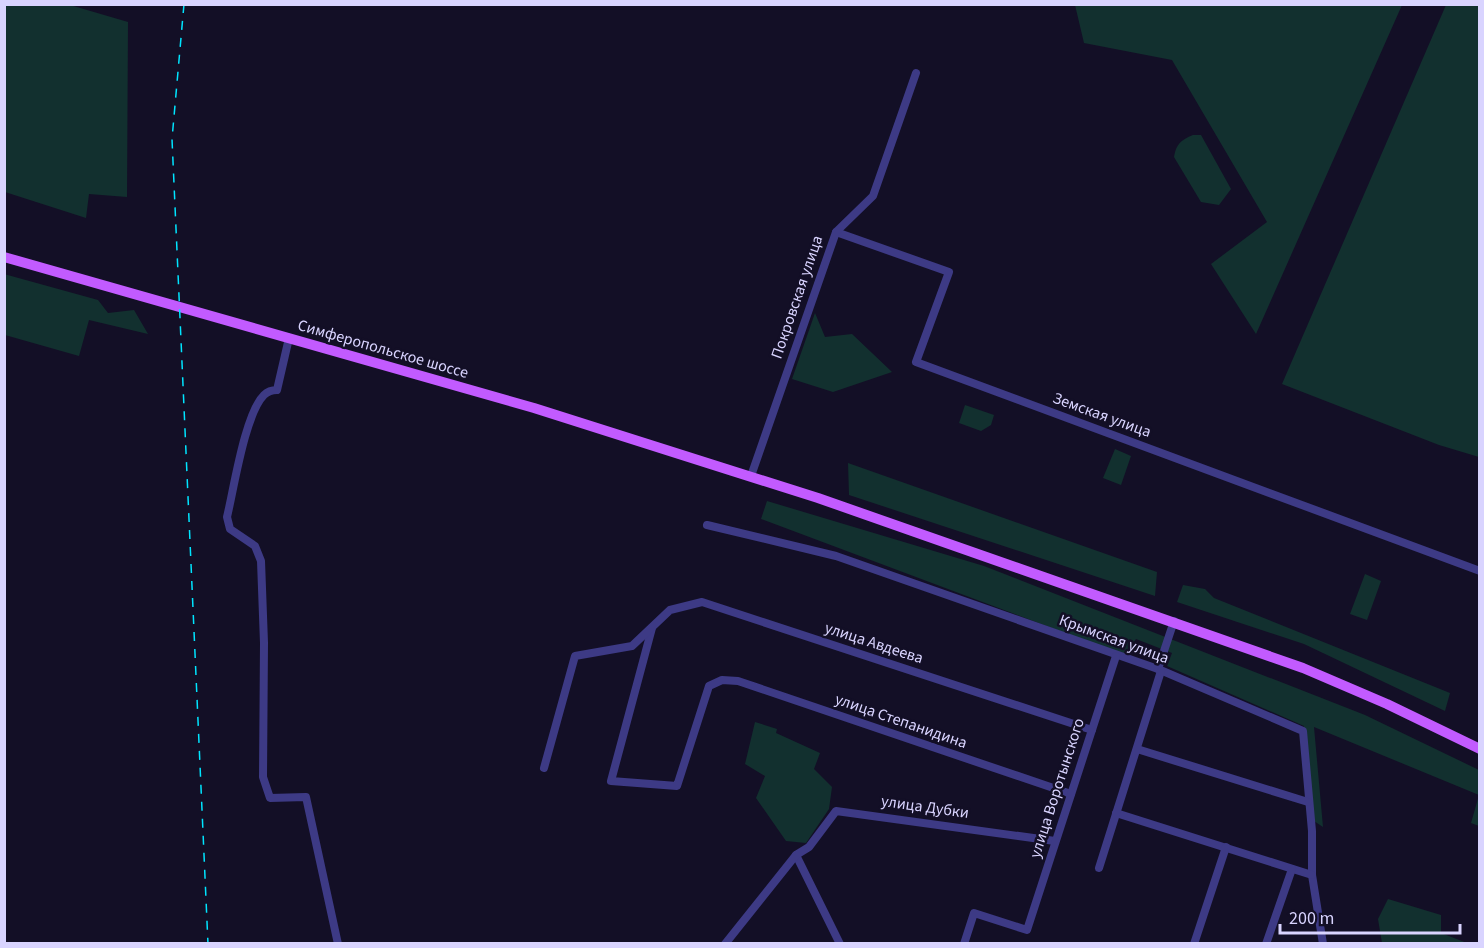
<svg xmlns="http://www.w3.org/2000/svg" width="1484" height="948" font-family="'Source Sans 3',sans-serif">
<rect width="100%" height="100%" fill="#130f26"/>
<g fill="#12302f">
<path d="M5,4L70,5L128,22L127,197L89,194L86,218L5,192Z"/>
<path d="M1075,5H1402L1256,334L1211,264L1267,222L1172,60L1084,43Z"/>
<path d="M1446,5H1479V457L1439,445L1282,384Z"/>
<path d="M1193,135H1201L1231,189L1219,205L1201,202L1174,157C1176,144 1181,140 1193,135Z"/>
<path d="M4,274L98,300L108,313L134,310L148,334L89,320L79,356L5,335Z"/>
<path d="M815,313L825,337L852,334L892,372L833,392L792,379Z"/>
<path d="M965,405L994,415L991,425L981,431L959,423Z"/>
<path d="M1115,449L1131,456L1121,485L1103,478Z"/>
<path d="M848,463L1157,572L1155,596L849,495Z"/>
<path d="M767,501L984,566L1365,715L1479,770V826L1471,823L1479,795L1314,727L1323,827L1314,821L1304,726L1167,666L1172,653L1136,639L1124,655L761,519Z"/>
<path d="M1365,574L1381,581L1367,620L1350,614Z"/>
<path d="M1183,585L1205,589L1214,598L1450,693L1445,711L1304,644L1177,602Z"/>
<path d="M755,722L777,729L776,733L820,753L814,769L832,787L829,809L806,843L786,841L756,798L765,776L745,764Z"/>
<path d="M1388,899L1441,915V933L1467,943H1382L1378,919Z"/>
</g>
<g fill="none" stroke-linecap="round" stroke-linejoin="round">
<g stroke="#3d3a85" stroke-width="8">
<path d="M836,232L949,272L916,362L1480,571"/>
<path d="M289,338L277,390C272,390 268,391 264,395C245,414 234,488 227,517L230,529L255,546L261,561L264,643L263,777L270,798L306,797L338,944"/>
<path d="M751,476L836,232L873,196L916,73"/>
<path d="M707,525L836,556L1158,669L1303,731L1312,831V875L1323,944"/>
<path d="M652,628L611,781L677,786L709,686L722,680L738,681L1071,794"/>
<path d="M1158,669L1174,621"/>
<path d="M1137,749L1308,802"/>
<path d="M544,768L575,656L632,646L670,610L702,602L1092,730"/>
<path d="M1116,813L1312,875"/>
<path d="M796,855L840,944"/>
<path d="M1099,868L1161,671"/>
<path d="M725,944L796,855L809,847L836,811L1055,841"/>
<path d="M964,944L974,913L1027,930L1116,656"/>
<path d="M1194,944L1226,847"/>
<path d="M1266,944L1292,869"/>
</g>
<path stroke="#c25bff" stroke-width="10" d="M4,257L534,408L818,498L1303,668L1387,704L1480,749"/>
<path stroke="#00e5ff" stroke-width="1.5" stroke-dasharray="9 8" stroke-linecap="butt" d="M184,4L172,139L208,944"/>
</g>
<g text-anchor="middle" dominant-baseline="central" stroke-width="5" stroke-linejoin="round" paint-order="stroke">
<g font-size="16" fill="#d9d4ff" stroke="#130f26">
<text transform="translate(797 297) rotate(-71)">Покровская улица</text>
<text transform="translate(383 349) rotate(16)">Симферопольское шоссе</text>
<text transform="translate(1102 415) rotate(20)">Земская улица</text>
<text transform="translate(1114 639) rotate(20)">Крымская улица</text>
<text transform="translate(874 643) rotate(18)">улица Авдеева</text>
<text transform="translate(901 721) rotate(19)">улица Степанидина</text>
<text transform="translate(1057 788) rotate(-72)">улица Воротынского</text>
<text transform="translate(925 807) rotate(8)">улица Дубки</text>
</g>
</g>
<rect width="1484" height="948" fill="none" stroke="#d9d4ff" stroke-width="12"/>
<path d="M1280 924v9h180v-9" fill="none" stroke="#d9d4ff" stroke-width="3"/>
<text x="1289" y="924" font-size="18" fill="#d9d4ff" stroke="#130f26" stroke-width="4.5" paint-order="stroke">200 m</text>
</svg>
